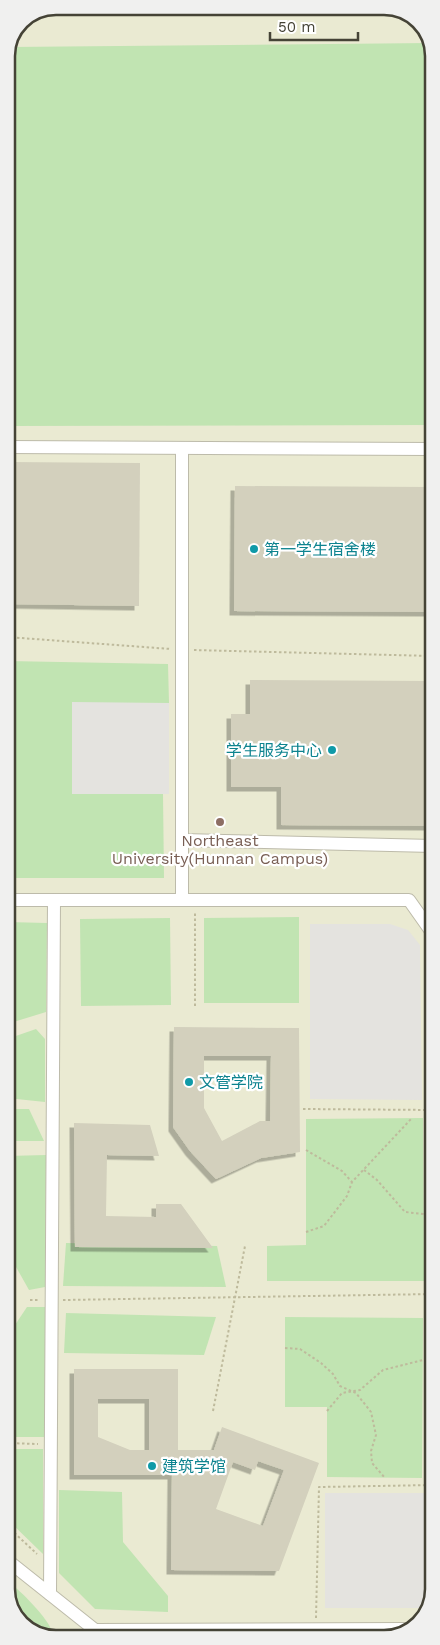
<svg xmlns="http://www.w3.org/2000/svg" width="440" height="1645" font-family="'Work Sans','Noto Sans SC',sans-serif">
<defs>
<filter id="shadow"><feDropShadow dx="-4.5" dy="4.5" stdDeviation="0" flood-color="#0004"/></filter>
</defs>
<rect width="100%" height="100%" fill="#f2f2e7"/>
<path fill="#eaead2" d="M49,9L401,12L417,19L433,46L434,1589L422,1622L394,1638H50L23,1626L7,1599L6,56L21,21Z"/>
<g fill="#c1e4b2">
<path d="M431,43L433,46V425L6,426V56L10,47Z"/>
<path d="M7,661L168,664L169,703H72V794H163L164,878H7Z"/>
<path d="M299,917V1003H204V918Z"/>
<path d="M170,918L171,1005L81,1006L80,919Z"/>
<path d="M7,922L47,923L46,1012L7,1024Z"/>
<path d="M36,1029L45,1039V1102L7,1098L10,1038Z"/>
<path d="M9,1109H29L44,1141H7Z"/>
<path d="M423,1118L424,1281H267V1246L306,1245V1119Z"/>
<path d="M46,1155L45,1287L29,1290L7,1251V1156Z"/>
<path d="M66,1243L217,1246L226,1287L63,1286Z"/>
<path d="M27,1307H45V1437H7V1337Z"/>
<path d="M66,1313L216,1317L204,1355L64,1353Z"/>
<path d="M285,1317L423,1318L422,1478L327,1477V1407H285Z"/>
<path d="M7,1449H43V1554L7,1519Z"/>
<path d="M59,1490L122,1492L123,1542L168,1596V1612L95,1609L59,1573Z"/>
<path d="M7,1580C19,1590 55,1623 53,1638L23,1626L7,1599Z"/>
</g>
<g fill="#e4e3df">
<path d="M72,702L169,703V794H72Z"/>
<path d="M310,924H390L408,930L420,945L422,1100L310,1099Z"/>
<rect x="325" y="1493" width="102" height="115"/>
</g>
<g fill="#d3d0bd" fill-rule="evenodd" filter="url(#shadow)">
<path d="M7,462L140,463L139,606L7,604Z"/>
<path d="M235,486L433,487V612L234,611Z"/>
<path d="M250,680L433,681V826L281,825V787H231V714H250Z"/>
<path d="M174,1027L299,1028L300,1152L261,1158L216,1179L190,1151L173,1127ZM204,1056H271L270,1121H260L222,1141L204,1108Z"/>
<path d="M74,1123L150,1125L159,1156L107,1155L106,1216L156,1217V1204H181L213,1248L75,1247Z"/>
<path d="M74,1369H178V1450H214L222,1427L319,1463L279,1571L171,1570L172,1475H74ZM98,1399H149V1450H130L98,1437ZM258,1461L284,1470L263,1526L216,1509L233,1462L255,1470Z"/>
</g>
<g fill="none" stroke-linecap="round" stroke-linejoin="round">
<g stroke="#bdbbaa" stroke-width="14">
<g id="minor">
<path d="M7,447L433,449"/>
<path d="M182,448V900"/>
<path d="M182,840L433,846"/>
<path d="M7,900H409L433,934"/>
<path d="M7,1560L95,1630L409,1629"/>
<path d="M50,1594L54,900"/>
</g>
</g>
<g stroke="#beba9c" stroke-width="2" stroke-dasharray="2.5 2.5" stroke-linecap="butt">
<path d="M7,637L171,649"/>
<path d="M194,650L433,656"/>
<path d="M195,1006V912"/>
<path d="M303,1109L433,1110"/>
<path d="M306,1150L342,1171L352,1182"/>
<path d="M364,1170L377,1180L405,1212L424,1214"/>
<path d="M306,1232L324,1226L347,1196L352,1182L412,1118"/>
<path d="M30,1300H39"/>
<path d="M63,1300L434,1294"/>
<path d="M285,1348L300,1349L321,1363L333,1374L340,1386L356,1393L371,1412L376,1435L371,1451L372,1463L385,1478"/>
<path d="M213,1411L245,1246"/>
<path d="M327,1411L342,1393L360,1390L383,1370L423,1360"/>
<path d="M7,1443L38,1444"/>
<path d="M7,1526L37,1554"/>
<path d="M316,1618L319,1487L434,1485"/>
</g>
<use href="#minor" stroke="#fff" stroke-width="12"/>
</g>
<g fill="#0f9aa8" stroke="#fff" stroke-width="2">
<circle cx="254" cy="549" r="5"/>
<circle cx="332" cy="750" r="5"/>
<circle cx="189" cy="1082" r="5"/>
<circle cx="152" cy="1466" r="5"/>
</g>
<circle fill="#8d6e63" stroke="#fff" stroke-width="2" cx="220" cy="822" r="5"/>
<g text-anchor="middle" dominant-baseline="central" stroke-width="4.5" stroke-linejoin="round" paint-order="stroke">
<g font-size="16" fill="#0d838f" stroke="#fff" text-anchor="start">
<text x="264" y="549">第一学生宿舍楼</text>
<text x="322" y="750" text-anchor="end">学生服务中心</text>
<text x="199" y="1082">文管学院</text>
<text x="162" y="1466">建筑学馆</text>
</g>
<g font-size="16" fill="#785e54" stroke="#fff">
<text x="220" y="840">Northeast<tspan x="220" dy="18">University(Hunnan Campus)</tspan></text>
</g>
</g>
<path d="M0 0H440V1645H0ZM56 15H384A41 41 0 0 1 425 56V1589A41 41 0 0 1 384 1630H56A41 41 0 0 1 15 1589V56A41 41 0 0 1 56 15Z" fill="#f0f0ef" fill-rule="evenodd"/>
<path fill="none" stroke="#454336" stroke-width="2.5" d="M56 15H384A41 41 0 0 1 425 56V1589A41 41 0 0 1 384 1630H56A41 41 0 0 1 15 1589V56A41 41 0 0 1 56 15Z"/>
<path d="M270 32v8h88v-8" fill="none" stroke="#454336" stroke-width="2.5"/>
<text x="278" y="32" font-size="15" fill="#454336" stroke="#ffffff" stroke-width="4" paint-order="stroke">50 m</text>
</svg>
